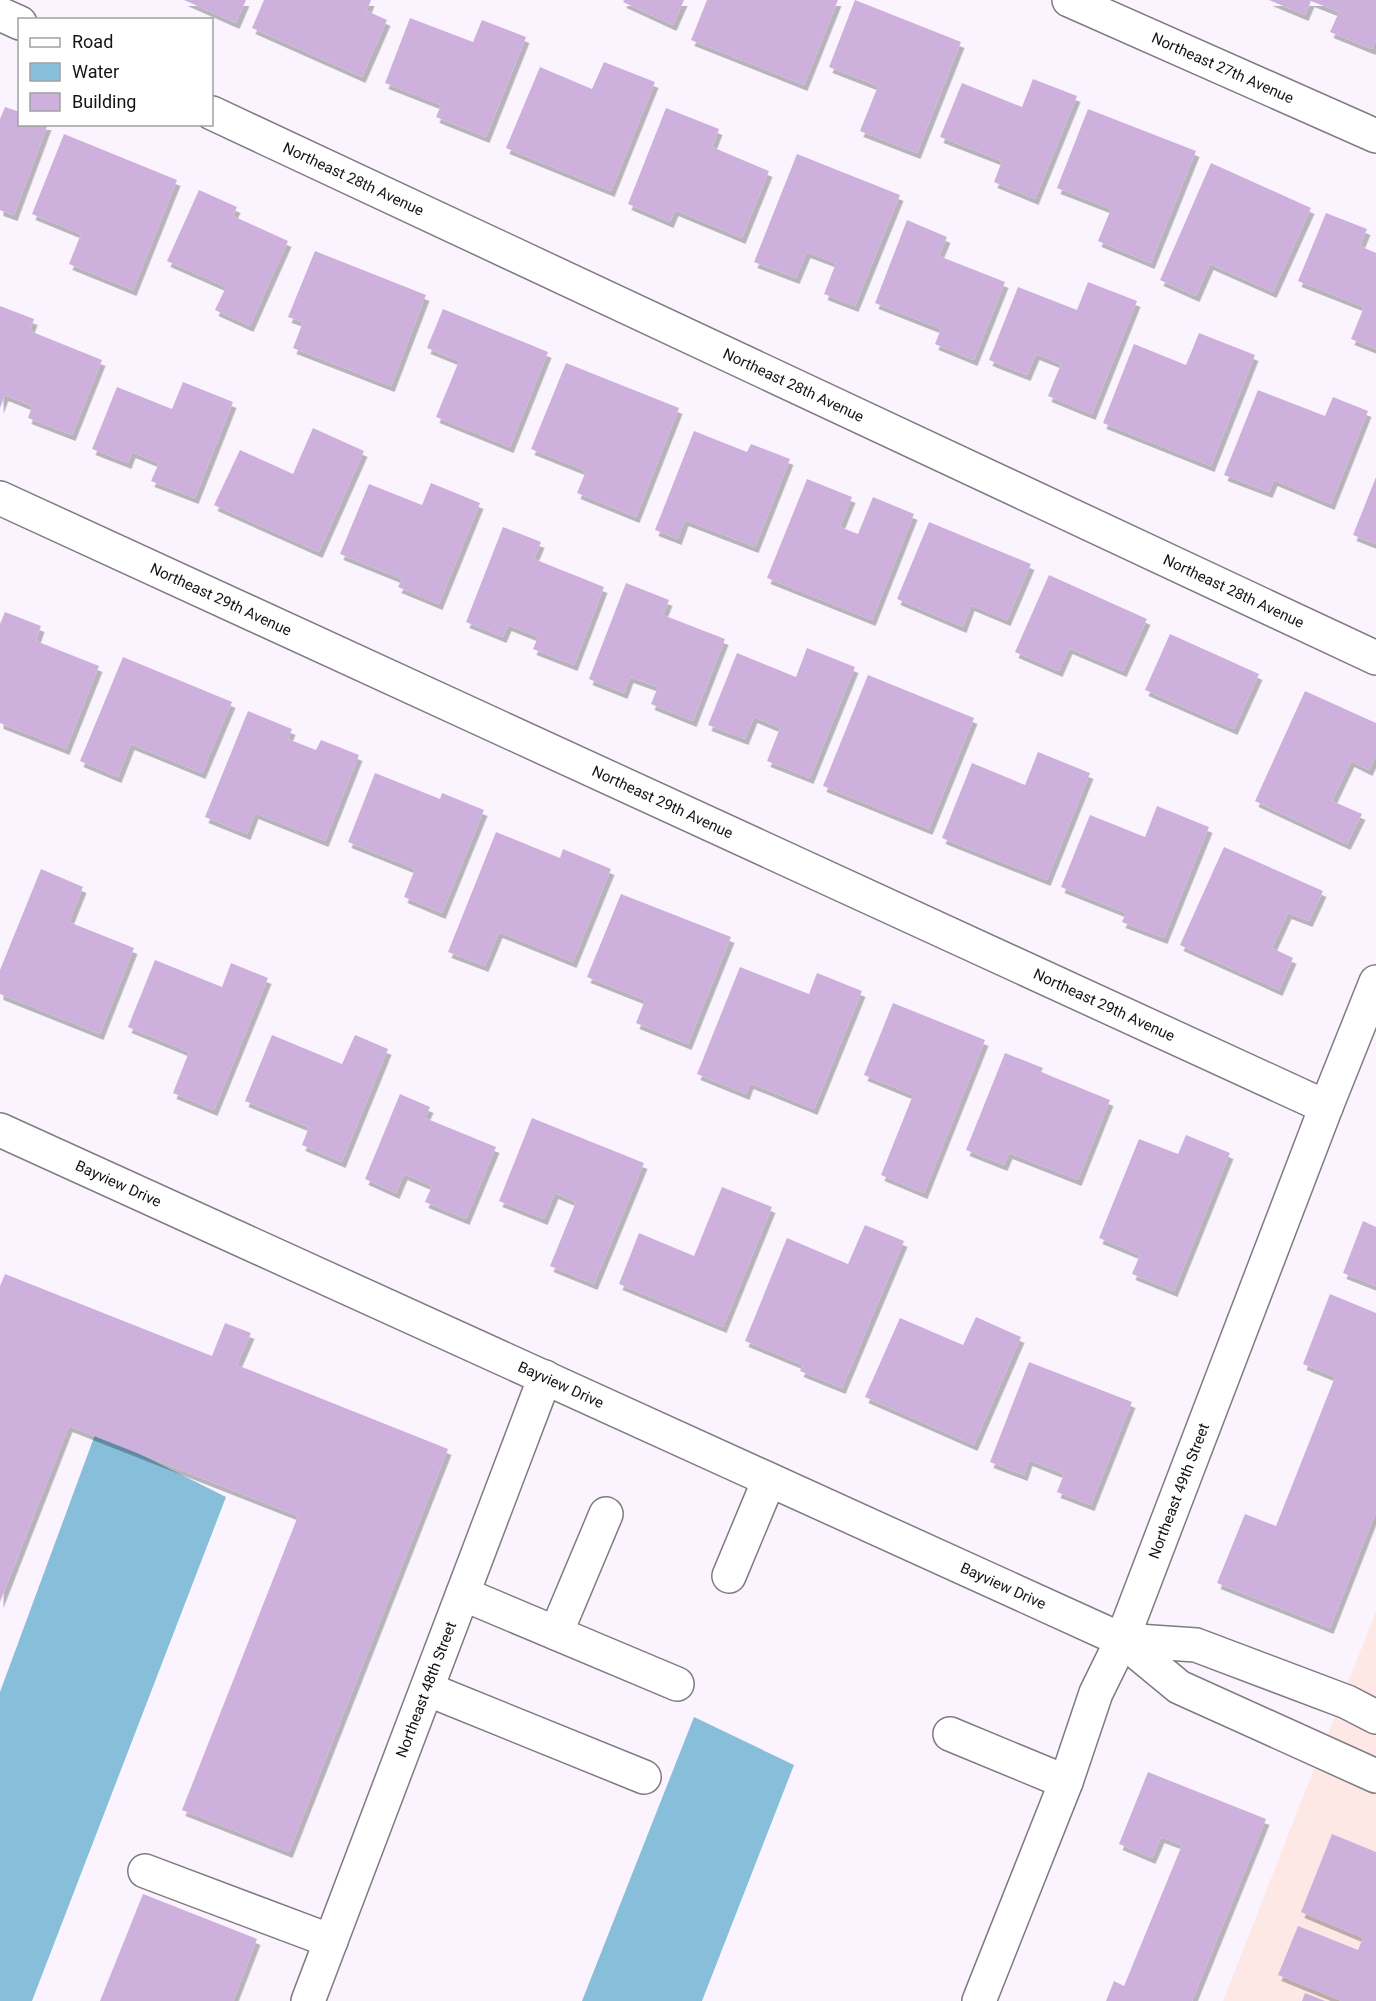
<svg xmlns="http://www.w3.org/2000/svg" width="1376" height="2001" font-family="Roboto,sans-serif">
<defs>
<filter id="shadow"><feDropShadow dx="3.5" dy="6" stdDeviation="0" flood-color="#0004"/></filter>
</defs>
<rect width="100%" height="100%" fill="#fbf4ff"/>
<path fill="#fde8e6" d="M1376,1611V2001H1223Z"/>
<g fill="#87beda">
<path d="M96,1432L226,1497L32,2001H0V1692Z"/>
<path d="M694,1717L794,1765L702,2001H582Z"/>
</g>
<g fill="#ceb0dd" filter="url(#shadow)">
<path d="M184,0H246L236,23Z"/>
<path d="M264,0H371L367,11L387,20L362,77L252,28Z"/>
<path d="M624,0H684L673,25L623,2Z"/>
<path d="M707,0H838L804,85L691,40Z"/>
<path d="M855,0L961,42L917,153L860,131L878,86L829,67Z"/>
<path d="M1269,0H1376V40L1372,49L1330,32L1339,12L1311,1L1305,15Z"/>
<path d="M410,18L473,42L482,20L526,37L486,137L436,117L441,105L385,83Z"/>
<path d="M604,62L655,82L611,191L506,148L540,67L592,89Z"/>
<path d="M1033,79L1077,96L1035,199L994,182L1002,161L940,137L962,83L1022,107Z"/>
<path d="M5,107L20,112V124H48L14,215L0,210V119Z"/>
<path d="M666,108L719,129L712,147L769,171L742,238L675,210L670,222L628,204Z"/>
<path d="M1088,109L1196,151L1151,263L1098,241L1111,209L1057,188Z"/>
<path d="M64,134L177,180L133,290L69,264L81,234L32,214Z"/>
<path d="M797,154L900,195L855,306L824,294L836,263L807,252L796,278L754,262Z"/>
<path d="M1211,163L1311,208L1273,292L1210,264L1196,296L1160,280Z"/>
<path d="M199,190L237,207L233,216L288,241L250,326L215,310L226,287L167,261Z"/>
<path d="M1326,213L1367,229L1360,246L1376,253V349L1351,339L1364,307L1298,281Z"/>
<path d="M907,220L947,237L939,256L1005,282L974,360L935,344L941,329L875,303Z"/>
<path d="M315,251L426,295L391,386L293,348L303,322L288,317Z"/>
<path d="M1088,282L1137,301L1092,414L1048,396L1061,364L1036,354L1027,375L989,360L1018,287L1077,310Z"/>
<path d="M0,306L34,319L30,331L102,360L72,435L28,418L32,406L5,395L0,408Z"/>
<path d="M443,309L548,352L510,447L436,417L459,361L427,348Z"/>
<path d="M1199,333L1255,355L1211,466L1103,423L1134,344L1186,365Z"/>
<path d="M566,363L679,408L636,517L577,493L586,471L531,449Z"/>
<path d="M183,382L233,402L195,498L151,481L159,463L132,452L128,463L92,449L117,387L172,409Z"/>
<path d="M1258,390L1325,416L1333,397L1368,411L1331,504L1274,480L1269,492L1224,475Z"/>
<path d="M313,428L364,451L319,552L214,505L240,450L293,474Z"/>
<path d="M694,431L747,452L751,444L790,459L755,547L685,520L678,539L655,530Z"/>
<path d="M1376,477V544L1353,535Z"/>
<path d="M807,479L852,497L840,527L858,534L873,497L914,514L872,620L767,578Z"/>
<path d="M431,483L480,503L439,604L398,587L402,579L340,554L369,484L422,505Z"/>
<path d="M929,522L1031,564L1007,620L971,605L963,627L897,599Z"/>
<path d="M503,527L541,542L534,559L604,587L574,665L533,649L538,637L508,625L503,637L466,622Z"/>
<path d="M1049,575L1147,619L1123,671L1069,648L1059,671L1015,652Z"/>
<path d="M626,583L669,600L663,615L725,639L693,721L651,704L658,687L630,677L624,693L589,679Z"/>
<path d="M5,612L41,626L36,641L99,666L66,749L0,723V624Z"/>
<path d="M1170,634L1259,674L1234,729L1145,690Z"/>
<path d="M807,648L855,667L810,778L767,761L780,728L754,717L745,739L708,725L737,653L796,677Z"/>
<path d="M123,657L232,702L202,773L131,744L118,777L80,761Z"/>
<path d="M868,675L974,718L929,829L823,786Z"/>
<path d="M1305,691L1376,723V755L1369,770L1351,761L1332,801L1362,814L1347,844L1255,801Z"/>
<path d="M248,711L292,729L288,739L316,750L321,740L359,755L325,841L255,813L247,834L205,817Z"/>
<path d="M1038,752L1090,773L1047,880L942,838L972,763L1025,785Z"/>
<path d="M375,773L440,799L442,793L484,810L442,913L404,897L415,869L348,842Z"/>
<path d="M1157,806L1209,827L1164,938L1122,922L1126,913L1061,887L1090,815L1145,837Z"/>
<path d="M496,832L560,858L563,849L611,869L573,962L499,932L485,966L448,952Z"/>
<path d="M1224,847L1323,891L1309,921L1288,913L1272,948L1293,958L1279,990L1180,945Z"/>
<path d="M41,869L83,887L69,922L134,948L100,1034L0,994V970Z"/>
<path d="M621,894L731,937L688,1044L636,1023L645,1000L587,977Z"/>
<path d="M155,960L222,987L231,963L268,978L214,1110L173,1093L189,1052L128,1027Z"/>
<path d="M740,967L809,994L817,973L862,991L814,1109L750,1083L746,1094L697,1074Z"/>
<path d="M893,1003L985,1040L924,1193L881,1175L913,1095L864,1075Z"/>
<path d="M272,1035L342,1064L355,1035L388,1049L342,1162L302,1145L309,1127L245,1101Z"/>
<path d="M1005,1053L1043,1068L1041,1072L1110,1100L1078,1180L1009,1153L1004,1165L966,1150Z"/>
<path d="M400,1094L430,1107L425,1118L496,1147L466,1219L425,1202L432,1186L404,1174L396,1193L365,1179Z"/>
<path d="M532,1118L644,1163L594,1284L550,1266L576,1202L555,1193L544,1219L499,1201Z"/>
<path d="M1186,1135L1230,1153L1174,1291L1132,1274L1140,1255L1099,1238L1139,1139L1178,1154Z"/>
<path d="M722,1187L772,1207L723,1327L619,1284L639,1233L694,1256Z"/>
<path d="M1363,1221L1376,1227V1286L1343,1273Z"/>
<path d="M865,1225L904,1241L842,1388L800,1371L803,1365L745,1341L787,1238L848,1264Z"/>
<path d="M5,1274L212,1356L225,1323L251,1333L237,1365L448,1449L289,1852L182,1810L298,1516L69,1426L0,1602V1286Z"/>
<path d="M1330,1294L1376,1313V1511L1330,1628L1217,1583L1245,1514L1276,1526L1335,1377L1303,1364Z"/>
<path d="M976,1317L1021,1337L974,1445L865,1397L900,1318L963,1345Z"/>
<path d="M1029,1362L1132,1402L1091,1505L1057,1492L1064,1474L1029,1460L1024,1475L990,1462Z"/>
<path d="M1148,1772L1266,1819L1192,2001H1106L1114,1981L1124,1986L1182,1845L1161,1837L1152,1858L1119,1844Z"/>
<path d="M1332,1834L1376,1852V2001H1342L1278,1975L1298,1926L1358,1950L1363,1938L1301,1912Z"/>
<path d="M143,1894L257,1939L233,2001H100Z"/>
<path d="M1305,1993L1325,2001H1302Z"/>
</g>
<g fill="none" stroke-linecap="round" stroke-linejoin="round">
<g stroke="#807a83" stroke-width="36">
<g id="minor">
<path id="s1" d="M1069,0L1376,136"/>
<path d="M0,14L20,23"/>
<path id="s2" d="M212,113L1376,658"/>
<path id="s3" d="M0,498L1326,1107"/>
<path id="s4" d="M0,1130L1122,1640L1179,1687L1376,1776"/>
<path d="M729,1576L769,1480"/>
<path d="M463,1594L677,1684"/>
<path d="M556,1633L606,1514"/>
<path d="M1122,1640L1196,1645L1347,1702L1376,1717"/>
<path d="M427,1689L644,1777"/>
<path d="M950,1734L1066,1782"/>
<path d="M145,1871L331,1941"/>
<path id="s5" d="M308,2001L545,1377"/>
<path id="s6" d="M979,2001L1066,1782L1096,1693L1122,1640L1326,1107L1376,982"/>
</g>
</g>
<use href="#minor" stroke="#fff" stroke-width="33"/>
</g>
<g text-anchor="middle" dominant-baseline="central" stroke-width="5" stroke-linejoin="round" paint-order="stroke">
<g font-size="15" fill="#151316" stroke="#fff">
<text stroke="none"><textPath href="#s1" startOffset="168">Northeast 27th Avenue</textPath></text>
<text stroke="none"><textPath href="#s2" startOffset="156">Northeast 28th Avenue</textPath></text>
<text stroke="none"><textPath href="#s2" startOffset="642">Northeast 28th Avenue</textPath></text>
<text stroke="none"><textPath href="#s2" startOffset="1128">Northeast 28th Avenue</textPath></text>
<text stroke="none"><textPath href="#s3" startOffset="243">Northeast 29th Avenue</textPath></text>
<text stroke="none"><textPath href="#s3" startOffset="729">Northeast 29th Avenue</textPath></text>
<text stroke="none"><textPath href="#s3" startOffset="1215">Northeast 29th Avenue</textPath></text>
<text stroke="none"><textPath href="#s4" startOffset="130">Bayview Drive</textPath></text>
<text stroke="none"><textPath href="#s4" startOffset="616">Bayview Drive</textPath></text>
<text stroke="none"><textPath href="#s6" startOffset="548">Northeast 49th Street</textPath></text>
<text stroke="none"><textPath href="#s4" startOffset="1102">Bayview Drive</textPath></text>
<text stroke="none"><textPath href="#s5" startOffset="333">Northeast 48th Street</textPath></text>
</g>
</g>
<rect x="18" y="18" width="195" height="108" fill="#ffffff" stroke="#a1a1a2" stroke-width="1.5"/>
<rect x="30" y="38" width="30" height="9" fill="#ffffff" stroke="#a1a1a2" stroke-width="1.5"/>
<text x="72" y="48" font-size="18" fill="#151316">Road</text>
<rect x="30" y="63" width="30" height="18" fill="#87beda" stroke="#a1a1a2" stroke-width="1.5"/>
<text x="72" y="78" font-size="18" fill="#151316">Water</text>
<rect x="30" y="93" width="30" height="18" fill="#ceb0dd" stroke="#a1a1a2" stroke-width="1.5"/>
<text x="72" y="108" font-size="18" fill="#151316">Building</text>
</svg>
